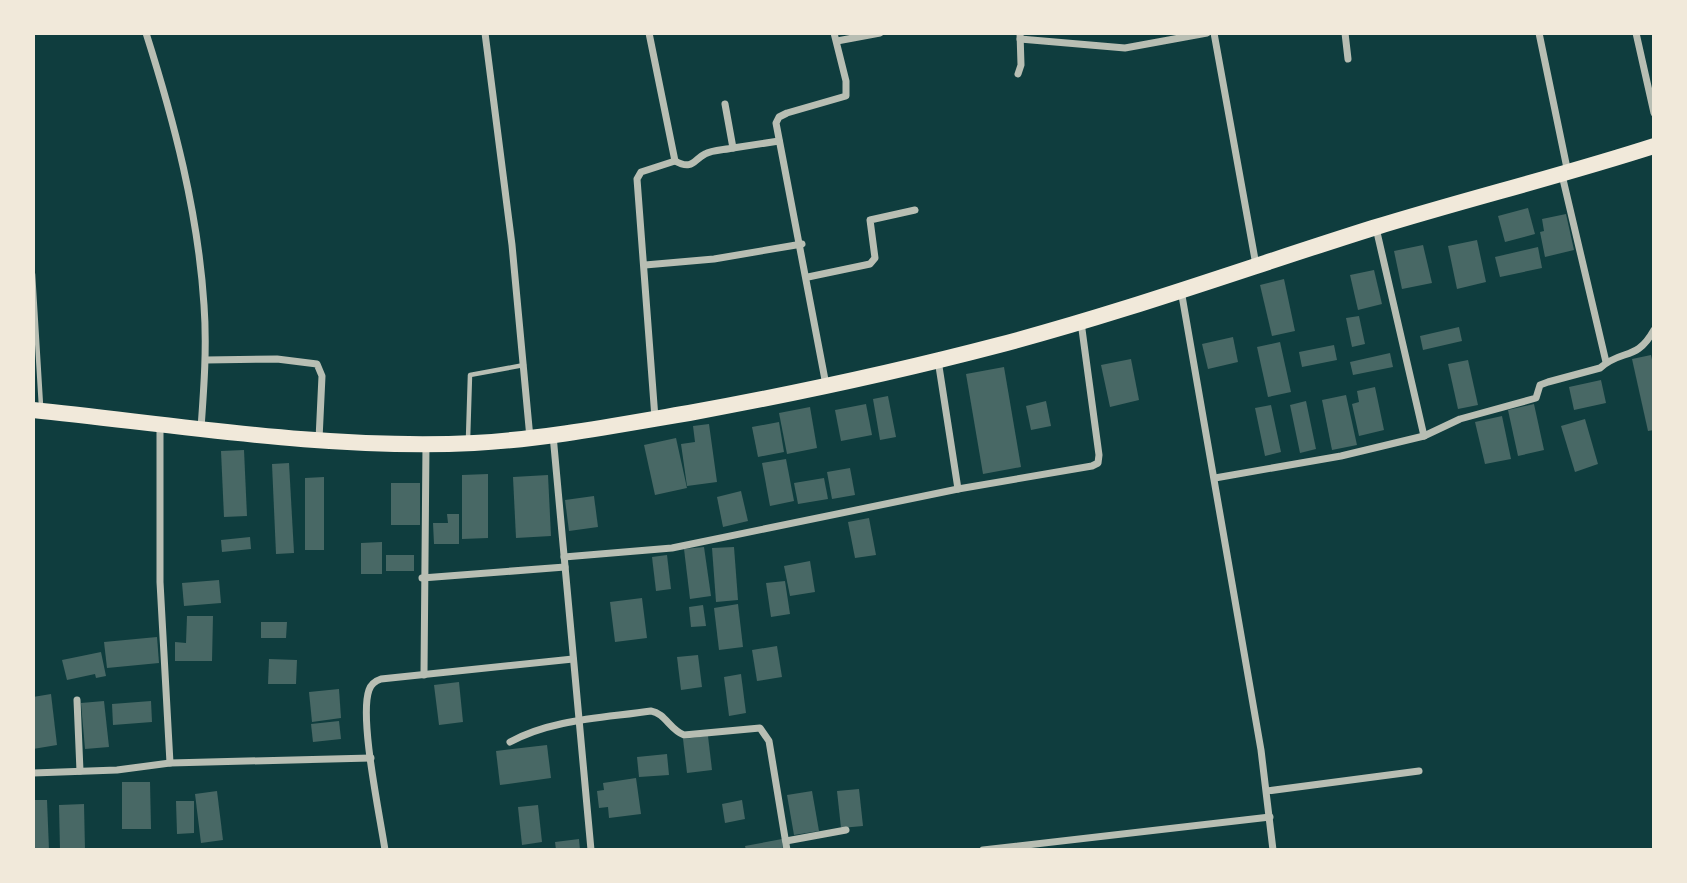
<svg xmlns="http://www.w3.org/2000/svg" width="1687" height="883" font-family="Montserrat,sans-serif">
<rect width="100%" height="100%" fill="#0f3d3e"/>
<g fill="#486865">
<path d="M1528,208L1535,234L1505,242L1498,216Z"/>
<path d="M1566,214L1574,250L1545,257L1540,232L1544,231L1542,219Z"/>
<path d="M1477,240L1486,282L1457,289L1448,246Z"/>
<path d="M1423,245L1432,283L1402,289L1394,251Z"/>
<path d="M1538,247L1542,268L1500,277L1495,257Z"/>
<path d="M1374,270L1382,304L1358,310L1350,275Z"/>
<path d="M1284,279L1295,331L1272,336L1260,285Z"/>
<path d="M1359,316L1365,344L1352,347L1346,318Z"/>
<path d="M1459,327L1462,341L1423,350L1420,336Z"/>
<path d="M1233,337L1238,362L1208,369L1202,344Z"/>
<path d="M1280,342L1291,392L1268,397L1257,347Z"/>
<path d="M1334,345L1337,360L1302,367L1299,352Z"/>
<path d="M1390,353L1393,367L1353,375L1350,362Z"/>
<path d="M1651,355L1654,369V430L1648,431L1632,359Z"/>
<path d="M1131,359L1139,400L1110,407L1101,365Z"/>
<path d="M1468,360L1478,405L1458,409L1448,364Z"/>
<path d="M1004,367L1021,467L983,474L966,374Z"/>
<path d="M1601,380L1606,403L1574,410L1569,387Z"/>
<path d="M1375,387L1384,430L1359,436L1352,404L1359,402L1357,391Z"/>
<path d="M1346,395L1357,445L1332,450L1322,400Z"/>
<path d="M888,396L896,437L880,440L873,399Z"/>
<path d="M1046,401L1051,426L1031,430L1026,406Z"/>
<path d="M1306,401L1316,449L1300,453L1290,405Z"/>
<path d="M866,404L872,435L841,441L835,410Z"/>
<path d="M1534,404L1544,450L1518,456L1508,410Z"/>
<path d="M1271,405L1281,452L1265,456L1255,408Z"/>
<path d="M810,407L817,448L787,454L779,413Z"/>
<path d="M1502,416L1511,459L1485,464L1475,422Z"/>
<path d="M1585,419L1598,464L1575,472L1561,426Z"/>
<path d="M779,422L784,452L758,457L752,427Z"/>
<path d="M709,424L717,482L687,486L681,444L695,442L693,426Z"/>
<path d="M676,438L687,488L655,495L644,445Z"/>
<path d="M244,450L247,516L224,517L221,451Z"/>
<path d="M786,459L794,501L770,506L762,463Z"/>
<path d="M289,463L294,553L276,554L272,464Z"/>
<path d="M850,468L855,495L832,499L827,472Z"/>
<path d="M488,474V538L462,539V475Z"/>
<path d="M548,475L551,536L516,538L513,477Z"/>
<path d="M324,477V550H305V478Z"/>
<path d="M824,478L828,499L798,504L794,483Z"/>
<rect x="391" y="483" width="29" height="42"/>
<path d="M741,491L748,521L723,527L717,497Z"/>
<path d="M594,496L598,527L569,531L565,500Z"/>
<path d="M447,514H459V544H434L433,523H448Z"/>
<path d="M869,518L876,555L855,558L848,522Z"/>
<path d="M250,537L251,549L222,552L221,540Z"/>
<path d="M382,542V574H361V543Z"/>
<path d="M704,547L711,596L690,599L684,549Z"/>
<path d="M734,547L738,600L716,602L712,548Z"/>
<rect x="386" y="555" width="28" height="16"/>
<path d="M667,555L671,589L656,591L652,557Z"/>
<path d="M810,561L815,592L790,596L784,566Z"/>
<path d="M219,580L221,603L184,606L182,583Z"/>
<path d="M785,581L790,614L771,617L766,583Z"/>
<path d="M642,598L647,638L615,642L610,602Z"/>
<path d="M738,604L743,647L719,650L714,608Z"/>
<path d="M703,605L706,626L691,627L689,607Z"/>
<path d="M187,616H213L212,661H175V642L186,643Z"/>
<path d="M261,622H287L286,638H261Z"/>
<path d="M157,637L159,663L107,668L104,642Z"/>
<path d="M777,646L782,677L757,681L752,650Z"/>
<path d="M101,652L106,676L96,678L95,674L67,680L62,660Z"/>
<path d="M698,655L702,687L681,690L677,657Z"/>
<path d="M269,659L297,660L296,684H268Z"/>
<path d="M741,674L746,713L729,716L724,677Z"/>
<path d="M459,682L463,722L439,725L434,685Z"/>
<path d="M339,689L341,718L312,722L309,692Z"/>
<path d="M51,694L57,745L33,749V697Z"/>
<path d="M104,701L109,747L85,749L81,703Z"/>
<path d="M151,701L152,722L113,725L112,704Z"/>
<path d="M339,721L341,739L313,742L311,724Z"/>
<path d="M708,736L712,770L687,773L683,739Z"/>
<path d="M547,745L551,778L500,785L496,751Z"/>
<path d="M667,754L669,775L639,777L637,757Z"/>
<path d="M636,778L641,814L609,818L608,807L599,808L597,791L604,790L603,783Z"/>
<path d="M122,782H150L151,829H122Z"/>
<path d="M859,789L863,826L841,828L837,791Z"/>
<path d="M217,791L223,840L201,843L195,794Z"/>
<path d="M812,791L819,831L794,835L787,795Z"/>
<path d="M33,800H47L49,850H33Z"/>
<path d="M742,800L745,819L725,823L722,804Z"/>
<path d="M176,801H194V833L177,834Z"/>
<path d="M84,804L85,850H60L59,805Z"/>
<path d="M538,805L542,842L522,845L518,807Z"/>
<path d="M579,839L580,850H556L555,842Z"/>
<path d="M782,839L783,850H746L745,846Z"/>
</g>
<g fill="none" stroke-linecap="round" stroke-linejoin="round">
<g stroke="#b8beb3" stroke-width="4.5">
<path d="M33,274L41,406"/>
<path d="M468,439L470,375L524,365"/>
</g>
<g stroke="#b8beb3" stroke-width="7">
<path d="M146,33C174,121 198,212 204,305C207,346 204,387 201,428"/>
<path d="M485,33L512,245L530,438"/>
<path d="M649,33L675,161L641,172L637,179L655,418"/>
<path d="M1214,33L1256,265"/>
<path d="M1345,33L1348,59"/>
<path d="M1539,33L1568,173"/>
<path d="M1636,33L1654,113"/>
<path d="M1020,39L1125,48L1207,33"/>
<path d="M837,41L880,33"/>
<path d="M1018,74L1021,65L1020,33"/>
<path d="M725,104L733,148L779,141"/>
<path d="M675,161C693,171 694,159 705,154C712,150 724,150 733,148"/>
<path d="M1562,175L1606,362"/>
<path d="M1376,228L1424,436"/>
<path d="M645,265L714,259L802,244"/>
<path d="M808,277L870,264L875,258L870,220L915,210"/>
<path d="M1181,290L1261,750L1273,850"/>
<path d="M206,360L277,359L317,364L322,376L319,439"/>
<path d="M938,360L958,489"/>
<path d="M826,385L776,123L779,117L787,113L846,96V81L834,33"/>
<path d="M160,425V582L170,763"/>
<path d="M553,435L591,850"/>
<path d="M1215,478L1341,456L1424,436L1460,419L1536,398L1540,385L1548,382L1600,368C1623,348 1636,362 1654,330"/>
<path d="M564,557L672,548L958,489L1092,466L1098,463L1099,455L1081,322"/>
<path d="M422,578L565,567"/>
<path d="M424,675L426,444"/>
<path d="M77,700L80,771"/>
<path d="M510,742C552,719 604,718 651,711C665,713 670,730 684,735L760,728L769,741L787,850"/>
<path d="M33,773L117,770L170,763L371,758"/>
<path d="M1267,791L1419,771"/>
<path d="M786,841L846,830"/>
<path d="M385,850C380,816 359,718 369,690C371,684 375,681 381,679L573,659"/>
<path d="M983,850L1270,817"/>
</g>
<path stroke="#f1e9da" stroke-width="16" d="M33,410C178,425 328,450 474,443C546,439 618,425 689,413C793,394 896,372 999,345C1125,312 1249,267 1373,228C1467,199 1561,176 1654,146"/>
</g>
<rect width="1687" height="883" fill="none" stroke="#f1e9da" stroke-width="70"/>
</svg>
